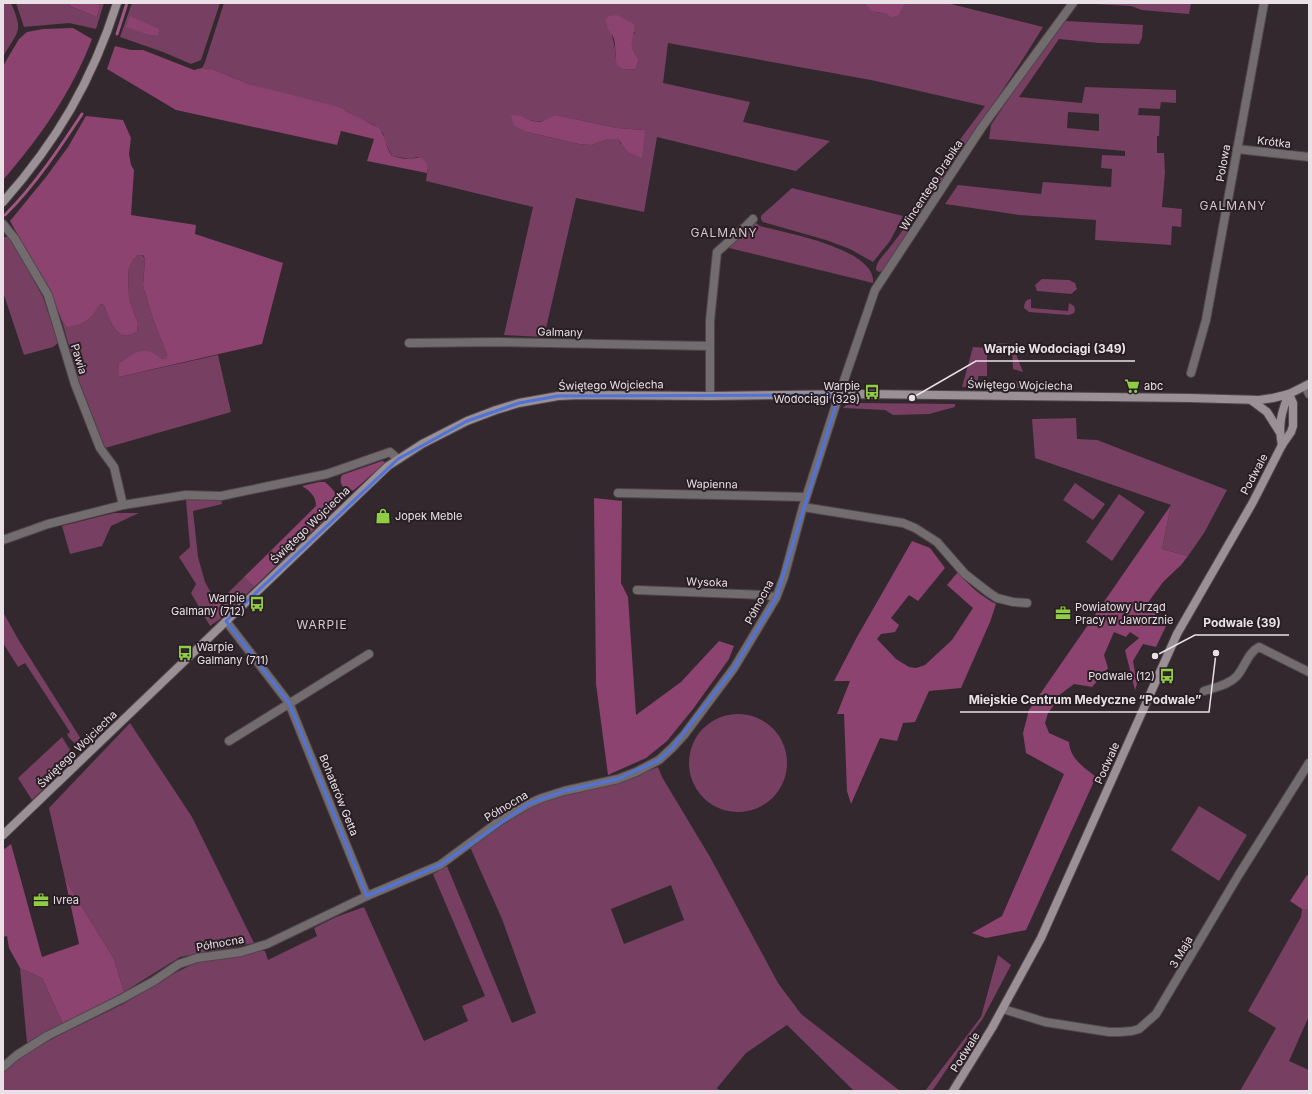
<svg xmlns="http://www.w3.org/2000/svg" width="1312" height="1094" font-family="Inter,sans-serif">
<rect width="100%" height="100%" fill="#33282e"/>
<g fill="#773f61" fill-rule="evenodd">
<path d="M3,3H11C24,33 18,30 3,57Z"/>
<path d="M16,3H69L70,6L97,17L100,5L94,3H104L96,29L69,23L24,27Z"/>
<path d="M132,3H220L201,60L191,64L163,52L120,37Z"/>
<path d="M224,3H864C876,15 884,14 901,13L905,3H947L1043,27C994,106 940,184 889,262L882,271L879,272L876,270C876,261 885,254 890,247C908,225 923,199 939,175L935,173L985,106L871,80L668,43L663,83L750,102L743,122L830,141L796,171L657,137L644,212L576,198L544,337L504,335L533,207L426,181L428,166L418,157L409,159L392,156L385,142L383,133L374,125L362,120L346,111L249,84L212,69L202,68L205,62ZM635,32C629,44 630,49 639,59L636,69L627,70L620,68L615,56V48L612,35ZM556,115L617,128L645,130L621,144L618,139H609L591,145L579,144L527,132L522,116C536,124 542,123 556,115Z"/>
<path d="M1076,3H1191L1189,14L1142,10L1131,6Z"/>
<path d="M1065,21L1143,25L1142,38L1139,44L1099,43L1059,39L1019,97L1082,103L1085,87L1176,90V103L1161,102L1160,109L1139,108L1138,115L1160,116L1159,136H1157V153H1164L1165,172L1162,207L1182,209L1181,227L1172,226L1171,245L1095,240L1096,220L1019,215L945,204L958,185L1041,194L1043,182L1111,187L1112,169L1101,168L1102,155L1125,156V151L989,139L991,125L1015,89ZM1068,112L1099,114V131L1067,128Z"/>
<path d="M792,188L903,216L890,241L873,262L850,249L826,240L763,222L761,219V216Z"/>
<path d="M755,222L760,226C786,233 877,249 873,283L729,248L731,243Z"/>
<path d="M3,237H8L11,240L43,297L58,343L53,347L24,355L3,292Z"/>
<path d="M138,255H142L145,259L143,286L153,319L167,355L166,358L162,359C141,353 138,349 119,363V377L218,355L231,412L105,448L78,378L62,321L67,327L91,317L95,309L101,304L104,305C109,319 118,347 137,331L138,324L129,298L128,271L133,260Z"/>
<path d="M1042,279L1069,280L1075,283L1077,289L1071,294L1037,291L1035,285Z"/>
<path d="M1031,299V308L1068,311L1069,303L1074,306L1075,310L1074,313L1069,315L1029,312L1024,308C1024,303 1026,299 1031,299Z"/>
<path d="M990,343L1012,344L1023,372L1013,369L1012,348H989Z"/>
<path d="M973,347L989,348L988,351H987V376H978V381L995,382L996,388L962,387Z"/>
<path d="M1013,381L1036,384L1035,388H1004L1007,382Z"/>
<path d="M854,402L857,403L955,404V407L929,414L893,415L885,410L843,408L848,403Z"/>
<path d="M1076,418L1077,439L1097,440L1227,490L1204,533L1188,556L1162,549L1171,505L1035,458L1032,419Z"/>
<path d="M1075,483L1105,504L1093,520L1063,500Z"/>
<path d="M1119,494L1145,512L1112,561L1086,542Z"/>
<path d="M221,499L222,504L193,511L198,557L205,582L217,604L211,609L220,619L210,626L191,593L196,584L179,557L190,547L186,500Z"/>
<path d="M114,513H139L111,526L102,546L70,554L62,526Z"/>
<path d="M244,577L254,587L237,603L228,593Z"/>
<path d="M3,612L18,639L86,747L84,748C77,745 70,741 67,734L70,732L25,663L18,667L3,643Z"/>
<circle cx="738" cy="763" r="49"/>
<path d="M130,723L192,817L254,943L180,957L124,992L114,959L65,879L49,808Z"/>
<path d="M62,737L75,758L32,800L18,778Z"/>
<path d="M658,767L662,777L710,857L778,983L801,1014L900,1091H854L787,1025L746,1053L717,1088L720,1091H3V1072C37,1042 80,1026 119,1006C130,1001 140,993 150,986C163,979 177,972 191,965L190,963L248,954L259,950L265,951L268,960L317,936L314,928L336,917L364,907L424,1041L468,1021L462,1006L485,996L433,874L447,866L512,1023L536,1013L502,919L470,847L489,832L519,813L547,798L625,780ZM671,885L684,920L624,944L611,909Z"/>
<path d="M1199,806L1247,835L1219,881L1171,850Z"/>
<path d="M1309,904V1016L1289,1061L1309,1070V1091H1240L1276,1028L1248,1011L1301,917L1302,909Z"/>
<path d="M998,955L1011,965L982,1020L968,1038L932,1091H925L981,1017Z"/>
<path d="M20,968L42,978L63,1024L27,1043Z"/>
</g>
<g fill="#8c4370">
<path d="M69,3H94L100,5L97,17L70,6Z"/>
<path d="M864,3H905C902,11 900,17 891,17L887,14L872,11Z"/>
<path d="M617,15L634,24C636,41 625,43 639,59L636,69C609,74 618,55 614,39C611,30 606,30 606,19L609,16Z"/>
<path d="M130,16L159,29L158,35H150L126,27Z"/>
<path d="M73,28L92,39C72,92 40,137 3,180V66L19,39L27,32L43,29Z"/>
<path d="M115,46L131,50H143L194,70L202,68L212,69L249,84L338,107L379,128C386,136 385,147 392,156C397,157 403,159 409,159C420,158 421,155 428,166L427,173L367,161L374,139L341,131L337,145L176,110L107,69Z"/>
<path d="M511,115L522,116L532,121L540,122L556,115L617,128L645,130L642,158L628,152L618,139H609L591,145L579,144L527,132L514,126Z"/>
<path d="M86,116L123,120L131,138L129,154L131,165L134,170L131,215L196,225L195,234L283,263L262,344L119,377V363C126,358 138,349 148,351C153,352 158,357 162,359L166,358L167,355L153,319L143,286L145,259L143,255H138L133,260L128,271L129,298L138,324L137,331C118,347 109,319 104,305L101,304C96,308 95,313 91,317C84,323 75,326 67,327L62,321L53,298L10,221L46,177L68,147Z"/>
<path d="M382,461L385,462L384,464L354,490L348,492C343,487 338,483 342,475Z"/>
<path d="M319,482H325C334,490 341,497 335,509L254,587L244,577L316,506C316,496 310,491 302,486Z"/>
<path d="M594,498L622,501L621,583L628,597L636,715L681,682L719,641L734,646L729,659L693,709L667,741L646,758L608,775L596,684Z"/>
<path d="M1171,505L1162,549L1188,556L1181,565L1163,582L1147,604L1168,622L1156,647L1143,644L1133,661L1137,684L1135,690L1125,650L1139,638L1130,632L1126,637L1114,632L1104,655L1108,668L1101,677L1092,687L1074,684L1058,696L1054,705L1048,713L1045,723L1049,733L1069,742C1070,759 1084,767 1096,777L1026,930L986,938L972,933L1002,916L1064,774L1026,753L1023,733L1029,710Z"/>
<path d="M912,541L930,548L945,568L918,601L909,595L891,618L899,625L895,632L881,634L877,639L896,659L909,667L916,668L925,665L952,640L973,608L947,585L958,572C969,586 981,596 996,604L990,622L961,688L929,691L915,722L903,723L897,741L880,738L851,804L847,791L844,714H837L850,681H834L857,637Z"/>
<path d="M228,593L237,603L220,619L211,609Z"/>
<path d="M11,844L42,957L79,944L65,879L114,959L124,992L63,1024L42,978L20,968L9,948L7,936L3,937V850Z"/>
<path d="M1307,875L1309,876V909H1302L1290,901Z"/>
</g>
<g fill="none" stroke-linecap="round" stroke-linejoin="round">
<g stroke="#a05683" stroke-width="3">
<path d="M117,34L127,3"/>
<path d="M5,215C35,185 59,149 82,114"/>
</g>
<g stroke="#50464b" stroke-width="10">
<g id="street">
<path d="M1237,149L1309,157"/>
<path d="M3,224L15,239L48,295L75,384L100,448L114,467L123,505"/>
<path d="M409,343L499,342L710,346V396"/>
<path d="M710,346V321L717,252L742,230L753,219"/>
<path d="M1191,373L1206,320L1264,3"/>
<path d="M1305,386L1309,394"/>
<path d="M618,493L806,497"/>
<path d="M803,507L903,523L915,528L937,542L965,574L988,592L997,598L1013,602L1027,603"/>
<path d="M3,540L48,524L123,505L186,495L221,496L327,474L390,452L398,459"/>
<path d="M637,590L767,595L776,598"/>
<path d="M226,621L289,703L367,896"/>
<path d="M1204,691C1214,688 1228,685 1236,677C1245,668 1247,653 1259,647L1309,672"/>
<path d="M229,741L369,654"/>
<path d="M1003,1009L1045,1022L1109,1032H1120L1132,1031L1139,1029L1156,1014L1238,876L1309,763"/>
<path d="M3,1067L17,1055L47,1036L123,998L154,981L179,964L197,958L241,952L267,944L367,896L440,865L501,820L528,804L542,798L564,791L618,779L636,772L659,760L672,748L684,735L734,668L776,598L784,577L803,507L839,395L875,290L982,127L1073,3"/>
</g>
</g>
<g stroke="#50464b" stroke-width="10">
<g id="secondary">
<path d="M3,202C57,141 92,81 117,3"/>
<path d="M1251,400L1267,412L1279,431"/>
<path d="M1282,445C1278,426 1281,412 1289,394"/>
<path d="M3,835L388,466L422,444L467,421L496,410L519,403L558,396L581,395L710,396L862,394L1190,398L1259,400L1273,398L1289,394L1309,384"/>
<path d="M953,1091L992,1028L1041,938L1177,634L1253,502L1282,445L1291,432L1293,426V403L1289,394"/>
</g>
</g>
<use href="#street" stroke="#726c6f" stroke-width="8"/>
<use href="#secondary" stroke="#9a9095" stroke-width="8"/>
</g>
<path fill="none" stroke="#5073db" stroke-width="3" stroke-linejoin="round" d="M839,395L776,598L734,668L672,748L659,760L618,779L564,791L528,804L440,865L367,896L289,703L226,621L398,459L467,421L519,403L558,396Z"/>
<defs>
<g id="supermarket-bare" transform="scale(1.2)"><path d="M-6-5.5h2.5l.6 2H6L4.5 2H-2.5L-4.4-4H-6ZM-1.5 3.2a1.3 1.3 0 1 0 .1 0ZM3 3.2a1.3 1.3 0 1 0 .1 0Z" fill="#8fcd42" stroke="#291e24" stroke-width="2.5" paint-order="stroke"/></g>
<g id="bus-bare" transform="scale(1.2)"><path d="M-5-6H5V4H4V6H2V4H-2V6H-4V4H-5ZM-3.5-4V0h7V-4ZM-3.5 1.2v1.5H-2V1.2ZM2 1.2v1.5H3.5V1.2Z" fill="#8fcd42" stroke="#291e24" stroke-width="2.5" paint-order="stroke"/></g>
<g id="shop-bare" transform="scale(1.2)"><path d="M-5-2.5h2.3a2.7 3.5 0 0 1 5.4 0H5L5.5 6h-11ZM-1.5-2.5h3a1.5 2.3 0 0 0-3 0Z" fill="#8fcd42" stroke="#291e24" stroke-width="2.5" paint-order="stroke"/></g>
<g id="office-bare" transform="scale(1.2)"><path d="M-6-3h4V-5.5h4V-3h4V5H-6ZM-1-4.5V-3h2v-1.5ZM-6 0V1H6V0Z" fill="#8fcd42" stroke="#291e24" stroke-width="2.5" paint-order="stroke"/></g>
</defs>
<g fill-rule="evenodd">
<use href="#supermarket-bare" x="1132" y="386"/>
<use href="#bus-bare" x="872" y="392"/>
<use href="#shop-bare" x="383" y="516"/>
<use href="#bus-bare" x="257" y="604"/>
<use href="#office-bare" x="1063" y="613"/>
<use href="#bus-bare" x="185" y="653"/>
<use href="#bus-bare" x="1167" y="676"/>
<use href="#office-bare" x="41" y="900"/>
</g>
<g text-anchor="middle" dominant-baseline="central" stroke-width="4" stroke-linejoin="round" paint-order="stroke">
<g font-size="11" fill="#e9e1e5" stroke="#291e24">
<text transform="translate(1274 142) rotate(7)">Krótka</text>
<text transform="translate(1223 163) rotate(-80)">Polowa</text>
<text transform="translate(931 185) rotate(-57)">Wincentego Drabika</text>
<text transform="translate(560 332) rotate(1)">Galmany</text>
<text transform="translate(79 359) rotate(73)">Pawia</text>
<text transform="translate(611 385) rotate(-1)">Świętego Wojciecha</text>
<text transform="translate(1020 385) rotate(1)">Świętego Wojciecha</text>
<text transform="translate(1254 474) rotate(-62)">Podwale</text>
<text transform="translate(712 484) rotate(1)">Wapienna</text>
<text transform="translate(310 525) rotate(-44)">Świętego Wojciecha</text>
<text transform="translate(707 582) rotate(2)">Wysoka</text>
<text transform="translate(759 602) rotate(-62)">Północna</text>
<text transform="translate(77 749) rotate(-44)">Świętego Wojciecha</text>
<text transform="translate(1107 763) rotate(-66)">Podwale</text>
<text transform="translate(339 795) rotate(68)">Bohaterów Getta</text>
<text transform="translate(506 806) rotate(-31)">Północna</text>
<text transform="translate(220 943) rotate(-10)">Północna</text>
<text transform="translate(1181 952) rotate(-60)">3 Maja</text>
<text transform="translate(965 1052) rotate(-58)">Podwale</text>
</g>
<g font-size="11" fill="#e9e1e5" stroke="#291e24" text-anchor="start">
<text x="860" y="386" text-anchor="end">Warpie<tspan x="860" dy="13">Wodociągi (329)</tspan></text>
<text x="1144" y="386">abc</text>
<text x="395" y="516">Jopek Meble</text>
<text x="245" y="598" text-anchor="end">Warpie<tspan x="245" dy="13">Galmany (712)</tspan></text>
<text x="1075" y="607">Powiatowy Urząd<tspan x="1075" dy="13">Pracy w Jaworznie</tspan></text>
<text x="197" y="647">Warpie<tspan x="197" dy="13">Galmany (711)</tspan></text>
<text x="1155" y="676" text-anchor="end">Podwale (12)</text>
<text x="53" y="900">Ivrea</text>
</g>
<g font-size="12" letter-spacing="1" fill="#d7c7d0" stroke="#291e24">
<text x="1233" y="205">GALMANY</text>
<text x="724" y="232">GALMANY</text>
<text x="322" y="624">WARPIE</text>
</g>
</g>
<path fill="none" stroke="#e9e1e5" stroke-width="1.5" d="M912 398L976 361H1135M1155 656L1195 635H1289M1216 653L1209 712H960"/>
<g fill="#e9e1e5" stroke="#291e24" stroke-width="1.5">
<circle cx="912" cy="398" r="4"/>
<circle cx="1155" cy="656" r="4"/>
<circle cx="1216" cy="653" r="4"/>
</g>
<g font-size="12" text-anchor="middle" font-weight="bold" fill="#e9e1e5" stroke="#291e24" stroke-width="4" stroke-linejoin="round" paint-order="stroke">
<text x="1055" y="353">Warpie Wodociągi (349)</text>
<text x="1242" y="627">Podwale (39)</text>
<text x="1085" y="704">Miejskie Centrum Medyczne “Podwale”</text>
</g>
<rect width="1312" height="1094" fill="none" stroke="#e9e1e5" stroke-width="8"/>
</svg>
